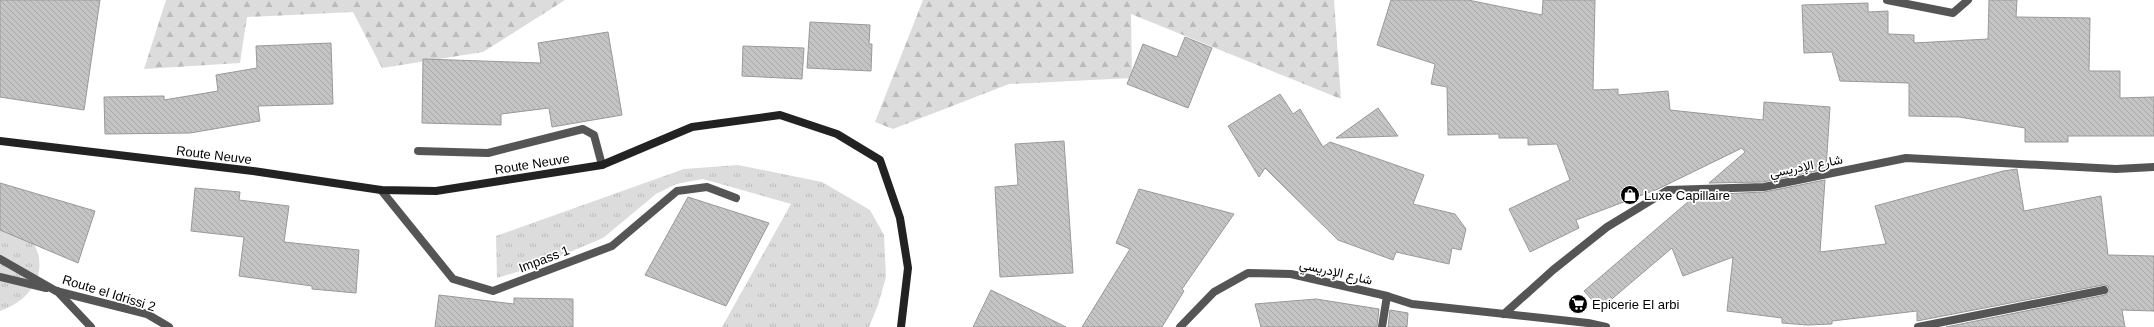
<svg xmlns="http://www.w3.org/2000/svg" width="2154" height="327" font-family="Helvetica,Vazirmatn,sans-serif">
<defs>
<pattern id="grass-tufts" width="24" height="20" patternUnits="userSpaceOnUse"><rect width="24" height="20" fill="#dcdcdc"/><path d="M3 7l-1-3M5 7V3M7 7l1-3M15 17l-1-3M17 17v-4M19 17l1-3" fill="none" stroke="#bbb"/></pattern>
<pattern id="forest-firs" width="22" height="20" patternUnits="userSpaceOnUse"><rect width="22" height="20" fill="#dcdcdc"/><path d="M5 1l3.5 6h-7zM16 11l3.5 6h-7z" fill="#bbb"/></pattern>
<pattern id="building-back-hatch" width="6" height="6" patternUnits="userSpaceOnUse"><rect width="6" height="6" fill="#c4c4c4"/><path d="M-1 5l2 2M0 0l6 6M5-1l2 2" fill="none" stroke="#a7a7a7"/></pattern>
</defs>
<rect width="100%" height="100%" fill="#fff"/>
<g fill="url(#grass-tufts)">
<path d="M738,165L822,182L870,210L884,235L886,277L878,305L869,327H722L791,204L703,179L676,184L656,194L603,238L537,266L497,278L496,236L684,169Z"/>
<path d="M0,219C9,224 25,231 31,239C52,270 31,301 0,311Z"/>
</g>
<g fill="url(#forest-firs)">
<path d="M166,0H565L483,52L382,68L353,12L247,17L240,63L144,69Z"/>
<path d="M923,0H1334L1341,99L1131,14L1132,78L1009,84L893,129L875,122Z"/>
</g>
<g fill="url(#building-back-hatch)" stroke="#999">
<path d="M0,0H100L84,110L0,97Z"/>
<path d="M1391,0H1468L1542,15L1543,0H1595L1593,90L1618,89V95L1668,91L1670,110L1763,120L1764,102L1830,107L1826,169L1763,182L1709,183L1745,152L1742,148L1658,189L1576,220L1579,228L1530,252L1509,209L1570,180L1557,144L1528,145V138H1499V134L1448,135L1447,87L1431,84L1435,64L1377,45Z"/>
<path d="M1989,0H2017L2016,17L2090,18L2089,71H2120V98L2154,97V136H2068V142H2025V128L1959,117L1909,116V83L1840,81L1832,52L1804,53L1802,5L1868,3V12L1888,11V34L1914,35V43L1988,39Z"/>
<path d="M810,22L870,25L869,44H872L871,71L807,68Z"/>
<path d="M608,32L622,115L552,127L549,108L501,114V125L422,123L423,59L541,63L538,43Z"/>
<path d="M1185,37L1212,48L1188,108L1127,84L1143,44L1177,57Z"/>
<path d="M331,43L333,104L258,106L260,121L190,133L105,134L104,97L164,96V100L218,91L216,75L257,68L256,46Z"/>
<path d="M743,46L804,48L802,79L742,76Z"/>
<path d="M1280,94L1293,114L1300,109L1323,147L1330,142L1424,175L1413,204L1455,214L1466,229L1461,250L1452,248L1449,264L1396,252L1393,260L1338,240L1265,168L1259,177L1228,126Z"/>
<path d="M1378,108L1398,136L1336,138Z"/>
<path d="M1064,141L1073,273L1000,277L995,187L1018,185L1015,144Z"/>
<path d="M2017,169L2024,211L2101,196L2108,255L2154,256V311L2122,310L2125,327H1946L2105,295L2109,289L2108,286L2103,285L1917,321V311L1832,321V324L1807,325L1782,323V318L1727,311L1733,257L1683,276L1672,248L1600,309L1584,291L1696,195L1764,192L1825,180L1820,252L1886,244L1875,206L2003,171Z"/>
<path d="M0,183L95,211L78,263L0,230Z"/>
<path d="M195,188L240,192L239,200L289,206L284,242L359,250L356,293L312,289V286L239,276L244,237L191,231Z"/>
<path d="M1139,189L1234,214L1182,289L1184,291L1162,327H1082L1130,249L1116,243Z"/>
<path d="M688,197L769,223L726,306L645,275Z"/>
<path d="M991,290L1066,327H973Z"/>
<path d="M439,295L514,304V298L573,299V327H435Z"/>
<path d="M1316,299L1379,309L1377,327H1261L1255,304Z"/>
<path d="M1390,310L1408,313L1407,327H1388Z"/>
</g>
<g fill="none" stroke-linecap="round" stroke-linejoin="round">
<path stroke="#555" stroke-width="8" d="M1382,327L1387,296"/>
<g stroke="#555" stroke-width="8">
<path d="M1887,0L1953,13L1968,0"/>
<path d="M418,151L488,153L583,129L594,135L602,165"/>
<path d="M381,190L453,279L493,291L612,246L677,191L707,187L736,198"/>
<path d="M0,259L56,291L147,314L169,327"/>
<path d="M0,277L46,288"/>
<path d="M57,291L91,327"/>
<path d="M1504,314L1553,270L1607,227L1668,190L1764,187L1906,158L2116,169L2154,167"/>
<path d="M1180,327L1214,292L1248,273L1291,274L1387,296L1412,304L1588,323L1606,327"/>
<path d="M1918,327L2104,290"/>
</g>
<path stroke="#222" stroke-width="8" d="M0,141L253,171L381,190L436,191L602,165L692,127L780,115L837,134L880,160L900,218L908,268L901,327"/>
</g>
<defs>
<g id="shop-disc" transform="scale(1)"><circle r="9.5" fill="#000" stroke="#fff"/><path d="M-5-2.5h2.3a2.7 3.5 0 0 1 5.4 0H5L5.5 6h-11ZM-1.5-2.5h3a1.5 2.3 0 0 0-3 0Z" fill="#fff"/></g>
<g id="supermarket-disc" transform="scale(1)"><circle r="9.5" fill="#000" stroke="#fff"/><path d="M-6-5.5h2.5l.6 2H6L4.5 2H-2.5L-4.4-4H-6ZM-1.5 3.2a1.3 1.3 0 1 0 .1 0ZM3 3.2a1.3 1.3 0 1 0 .1 0Z" fill="#fff"/></g>
</defs>
<g fill-rule="evenodd">
<use href="#shop-disc" x="1630" y="195"/>
<use href="#supermarket-disc" x="1578" y="304"/>
</g>
<g text-anchor="middle" dominant-baseline="central" stroke-width="3.5" stroke-linejoin="round" paint-order="stroke">
<g font-size="13" fill="#000" stroke="#fff">
<text transform="translate(214 155) rotate(7)">Route Neuve</text>
<text transform="translate(532 164) rotate(-9)">Route Neuve</text>
<text transform="translate(1806 166) rotate(-11)">شارع الإدريسي</text>
<text transform="translate(544 259) rotate(-21)">Impass 1</text>
<text transform="translate(1336 272) rotate(13)">شارع الإدريسي</text>
<text transform="translate(109 293) rotate(17)">Route el Idrissi 2</text>
</g>
<g font-size="13" fill="#000" stroke="#fff" text-anchor="start">
<text x="1644" y="195">Luxe Capillaire</text>
<text x="1592" y="304">Epicerie El arbi</text>
</g>
</g>
</svg>
